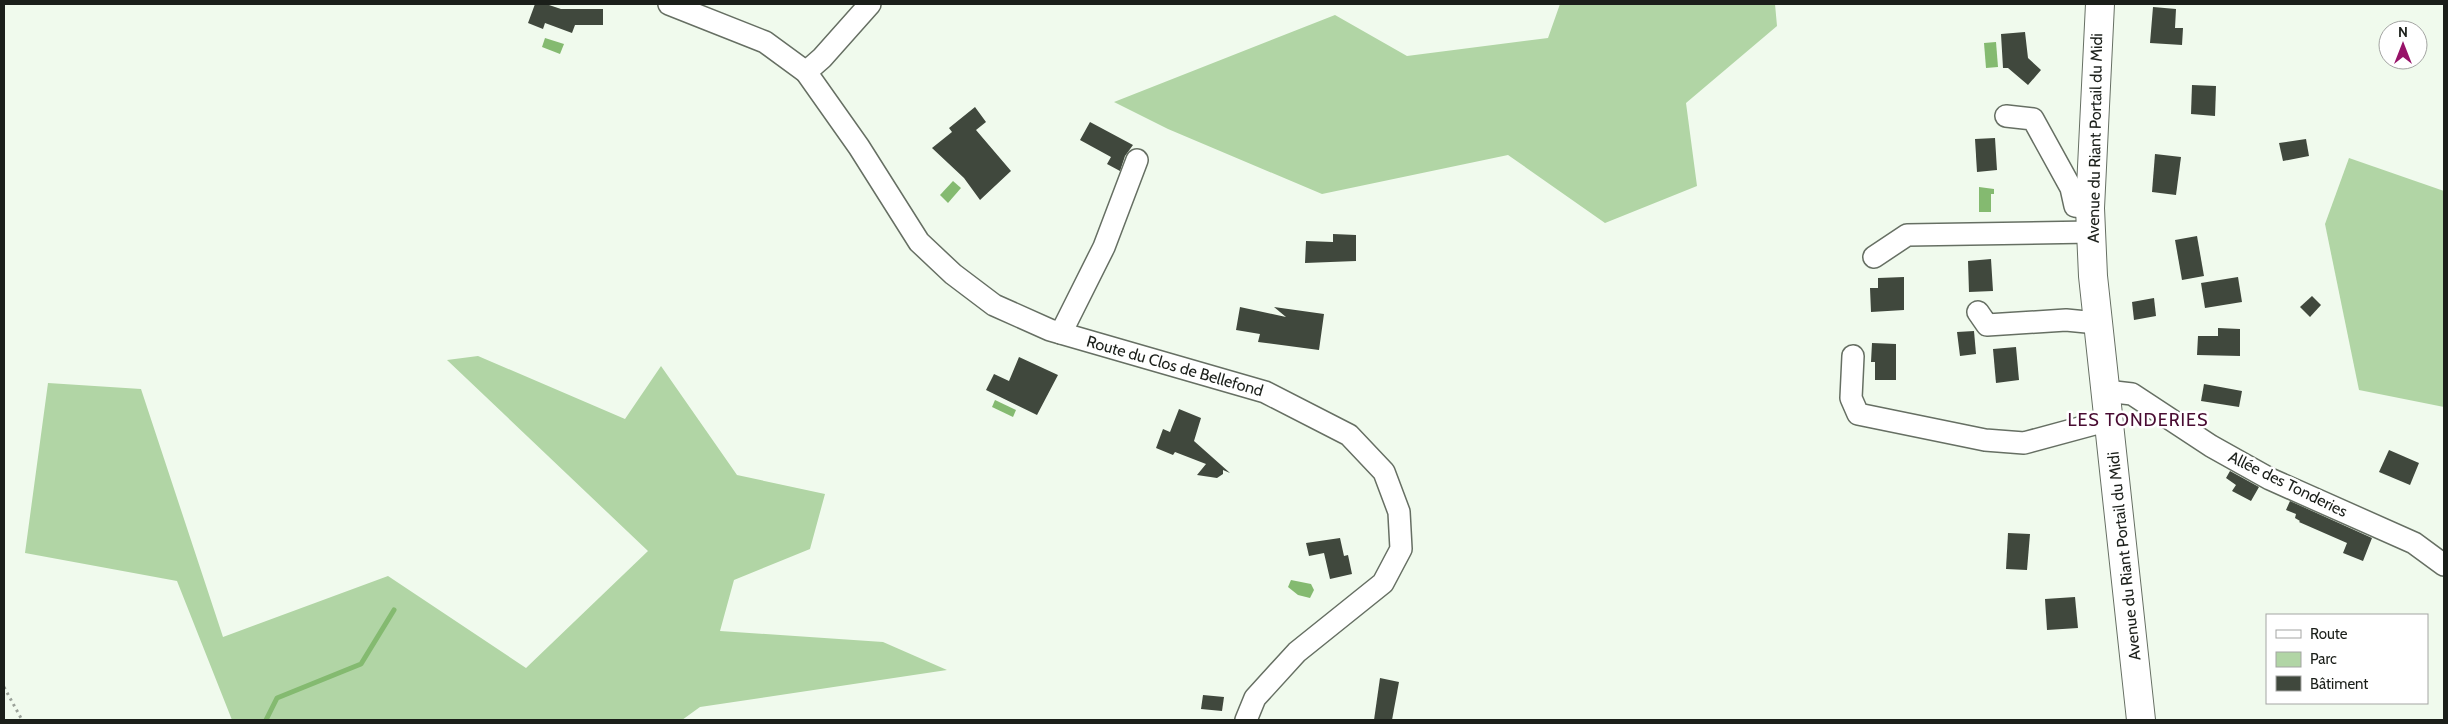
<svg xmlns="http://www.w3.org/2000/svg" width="2448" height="724" font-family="Cabin,sans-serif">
<rect width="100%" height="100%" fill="#f0faed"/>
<g fill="#b1d5a5">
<path d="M1560,4H1775L1777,26L1686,103L1697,186L1605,223L1508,155L1322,194L1168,129L1114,102L1335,15L1407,56L1548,38Z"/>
<path d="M2349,158L2444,191V407L2359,390L2325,224Z"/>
<path d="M478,356L625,419L661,366L737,475L825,494L810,549L734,580L720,631L883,642L947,670L700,707L682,720H232L177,581L25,553L48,383L141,389L223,637L388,576L526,668L648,551L447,360Z"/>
</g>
<g fill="#84ba70">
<path d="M545,38L564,44L560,54L542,47Z"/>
<path d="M1996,42L1998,67L1986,68L1984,43Z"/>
<path d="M953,181L961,188L948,203L940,195Z"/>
<path d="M1979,187L1994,189V194H1991V212H1979Z"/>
<path d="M995,400L1016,410L1013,417L992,407Z"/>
<path d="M1291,580L1311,584L1314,590L1310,598L1298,595L1288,587Z"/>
</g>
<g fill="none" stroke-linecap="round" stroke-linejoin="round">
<path stroke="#84ba70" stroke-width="5" d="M266,720L277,698L361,664L394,610"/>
</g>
<g fill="#40483d">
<path d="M535,4H546L561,9H603V25H575L572,33L545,23L543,29L528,23Z"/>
<path d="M2153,7L2176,9L2175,28H2183L2182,45L2150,43Z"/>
<path d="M2025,32L2028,58L2041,70L2028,85L2008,68H2003L2001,34Z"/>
<path d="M2192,85L2216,86L2215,116L2191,114Z"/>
<path d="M975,107L986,122L976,130L1011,171L980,200L964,178L932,148L952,132L949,128Z"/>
<path d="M1090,122L1133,145L1125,156L1120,171L1107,164L1111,157L1080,140Z"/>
<path d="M1995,138L1997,170L1977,172L1975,139Z"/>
<path d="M2306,139L2309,156L2283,161L2279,143Z"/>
<path d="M2155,154L2181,157L2176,195L2152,192Z"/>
<path d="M1333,234L1356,235V261L1305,263L1306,241L1333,242Z"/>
<path d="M2197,236L2204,276L2182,280L2175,240Z"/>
<path d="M1991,259L1993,291L1969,292L1968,261Z"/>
<path d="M1904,277V310L1871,312L1870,288H1878V278Z"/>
<path d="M2238,277L2242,302L2205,308L2201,283Z"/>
<path d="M2312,296L2321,305L2310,317L2300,307Z"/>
<path d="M2154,298L2156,316L2134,320L2132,302Z"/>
<path d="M1240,307L1286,317L1274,307L1324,314L1319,350L1258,342L1260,334L1236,330Z"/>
<path d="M2218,328L2240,329V356L2197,355L2198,336H2218Z"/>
<path d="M1974,331L1976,354L1960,356L1957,332Z"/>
<path d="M1872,343L1896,344V380H1875V362H1871Z"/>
<path d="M2016,347L2019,380L1996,383L1993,349Z"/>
<path d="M1019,357L1058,375L1037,415L986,390L994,374L1009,381Z"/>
<path d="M2204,384L2242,391L2239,407L2201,401Z"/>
<path d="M1179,409L1201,418L1194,441L1230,473L1223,470V474L1217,478L1197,475L1206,464L1175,452L1173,455L1156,448L1163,429L1170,432Z"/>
<path d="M2389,450L2419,463L2410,485L2379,472Z"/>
<path d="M2230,471L2259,487L2251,501L2232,491L2236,485L2226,478Z"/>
<path d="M2290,501L2372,538L2363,561L2343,553L2347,543L2299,522L2300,521L2295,518L2296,514L2286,510Z"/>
<path d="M2008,533L2030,534L2027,570L2006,569Z"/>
<path d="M1340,538L1344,556L1348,555L1352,574L1330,579L1324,553L1309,556L1306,543Z"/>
<path d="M2075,597L2078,628L2047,630L2045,599Z"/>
<path d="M1380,678L1399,682L1392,720H1374Z"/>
<path d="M1203,695L1224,697L1222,711L1201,709Z"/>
</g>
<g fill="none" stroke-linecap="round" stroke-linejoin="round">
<g stroke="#666f63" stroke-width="24">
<g id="minor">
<path d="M669,4L765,42L806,72L859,147L919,242L953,274L994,305L1050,330L1265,392L1349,435L1384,472L1399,512L1401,549L1383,583L1297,652L1255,698L1246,720"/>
<path d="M806,72L822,58L870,4"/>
<path d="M2006,116L2033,119L2071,188L2075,206L2090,208"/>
<path d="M1874,257L1907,235L2092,232"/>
<path d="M1978,312L1987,325L2066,320L2097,323"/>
<path d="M1061,333L1104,247L1137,160"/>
<path d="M1853,356L1851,398L1858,414L1985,440L2024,443L2109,420"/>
<path d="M2106,391L2132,394L2211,446L2270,479L2414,543L2444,565"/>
</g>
</g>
<g stroke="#666f63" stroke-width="30">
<path id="major" d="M2100,4L2090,208L2093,276L2141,720"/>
</g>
<path stroke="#9aa198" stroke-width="3" stroke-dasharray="2.5 4" stroke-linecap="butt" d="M4,687L22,720"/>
<use href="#minor" stroke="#fff" stroke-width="21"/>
<use href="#major" stroke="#fff" stroke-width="28"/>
</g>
<g text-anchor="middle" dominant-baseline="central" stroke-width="5" stroke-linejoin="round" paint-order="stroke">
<g font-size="16" fill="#1b1f1a" stroke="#fff">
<text transform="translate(2095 138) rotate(-89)">Avenue du Riant Portail du Midi</text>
<text transform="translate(1175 366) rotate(16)">Route du Clos de Bellefond</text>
<text transform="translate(2288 484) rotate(26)">Allée des Tonderies</text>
<text transform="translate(2124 556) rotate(-96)">Avenue du Riant Portail du Midi</text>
</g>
<g font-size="18" letter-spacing="1" fill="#490c32" stroke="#fff">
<text x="2138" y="420">LES TONDERIES</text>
</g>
</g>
<rect width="2448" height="724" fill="none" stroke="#1b1f1a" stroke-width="10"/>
<rect x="2266" y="614" width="162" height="90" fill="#ffffff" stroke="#a4a5a3"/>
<rect x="2276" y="630" width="25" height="8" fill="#ffffff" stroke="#a4a5a3"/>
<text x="2310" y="639" font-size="15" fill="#1b1f1a">Route</text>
<rect x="2276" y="652" width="25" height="15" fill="#b1d5a5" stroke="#a4a5a3"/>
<text x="2310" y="664" font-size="15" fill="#1b1f1a">Parc</text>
<rect x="2276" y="676" width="25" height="15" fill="#40483d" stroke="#a4a5a3"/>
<text x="2310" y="689" font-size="15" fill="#1b1f1a">Bâtiment</text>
<g transform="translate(2403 45)"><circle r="24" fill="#ffffff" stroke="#a4a5a3"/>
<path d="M0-4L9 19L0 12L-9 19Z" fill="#971268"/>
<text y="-8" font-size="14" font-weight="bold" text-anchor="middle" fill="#1b1f1a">N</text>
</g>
</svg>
